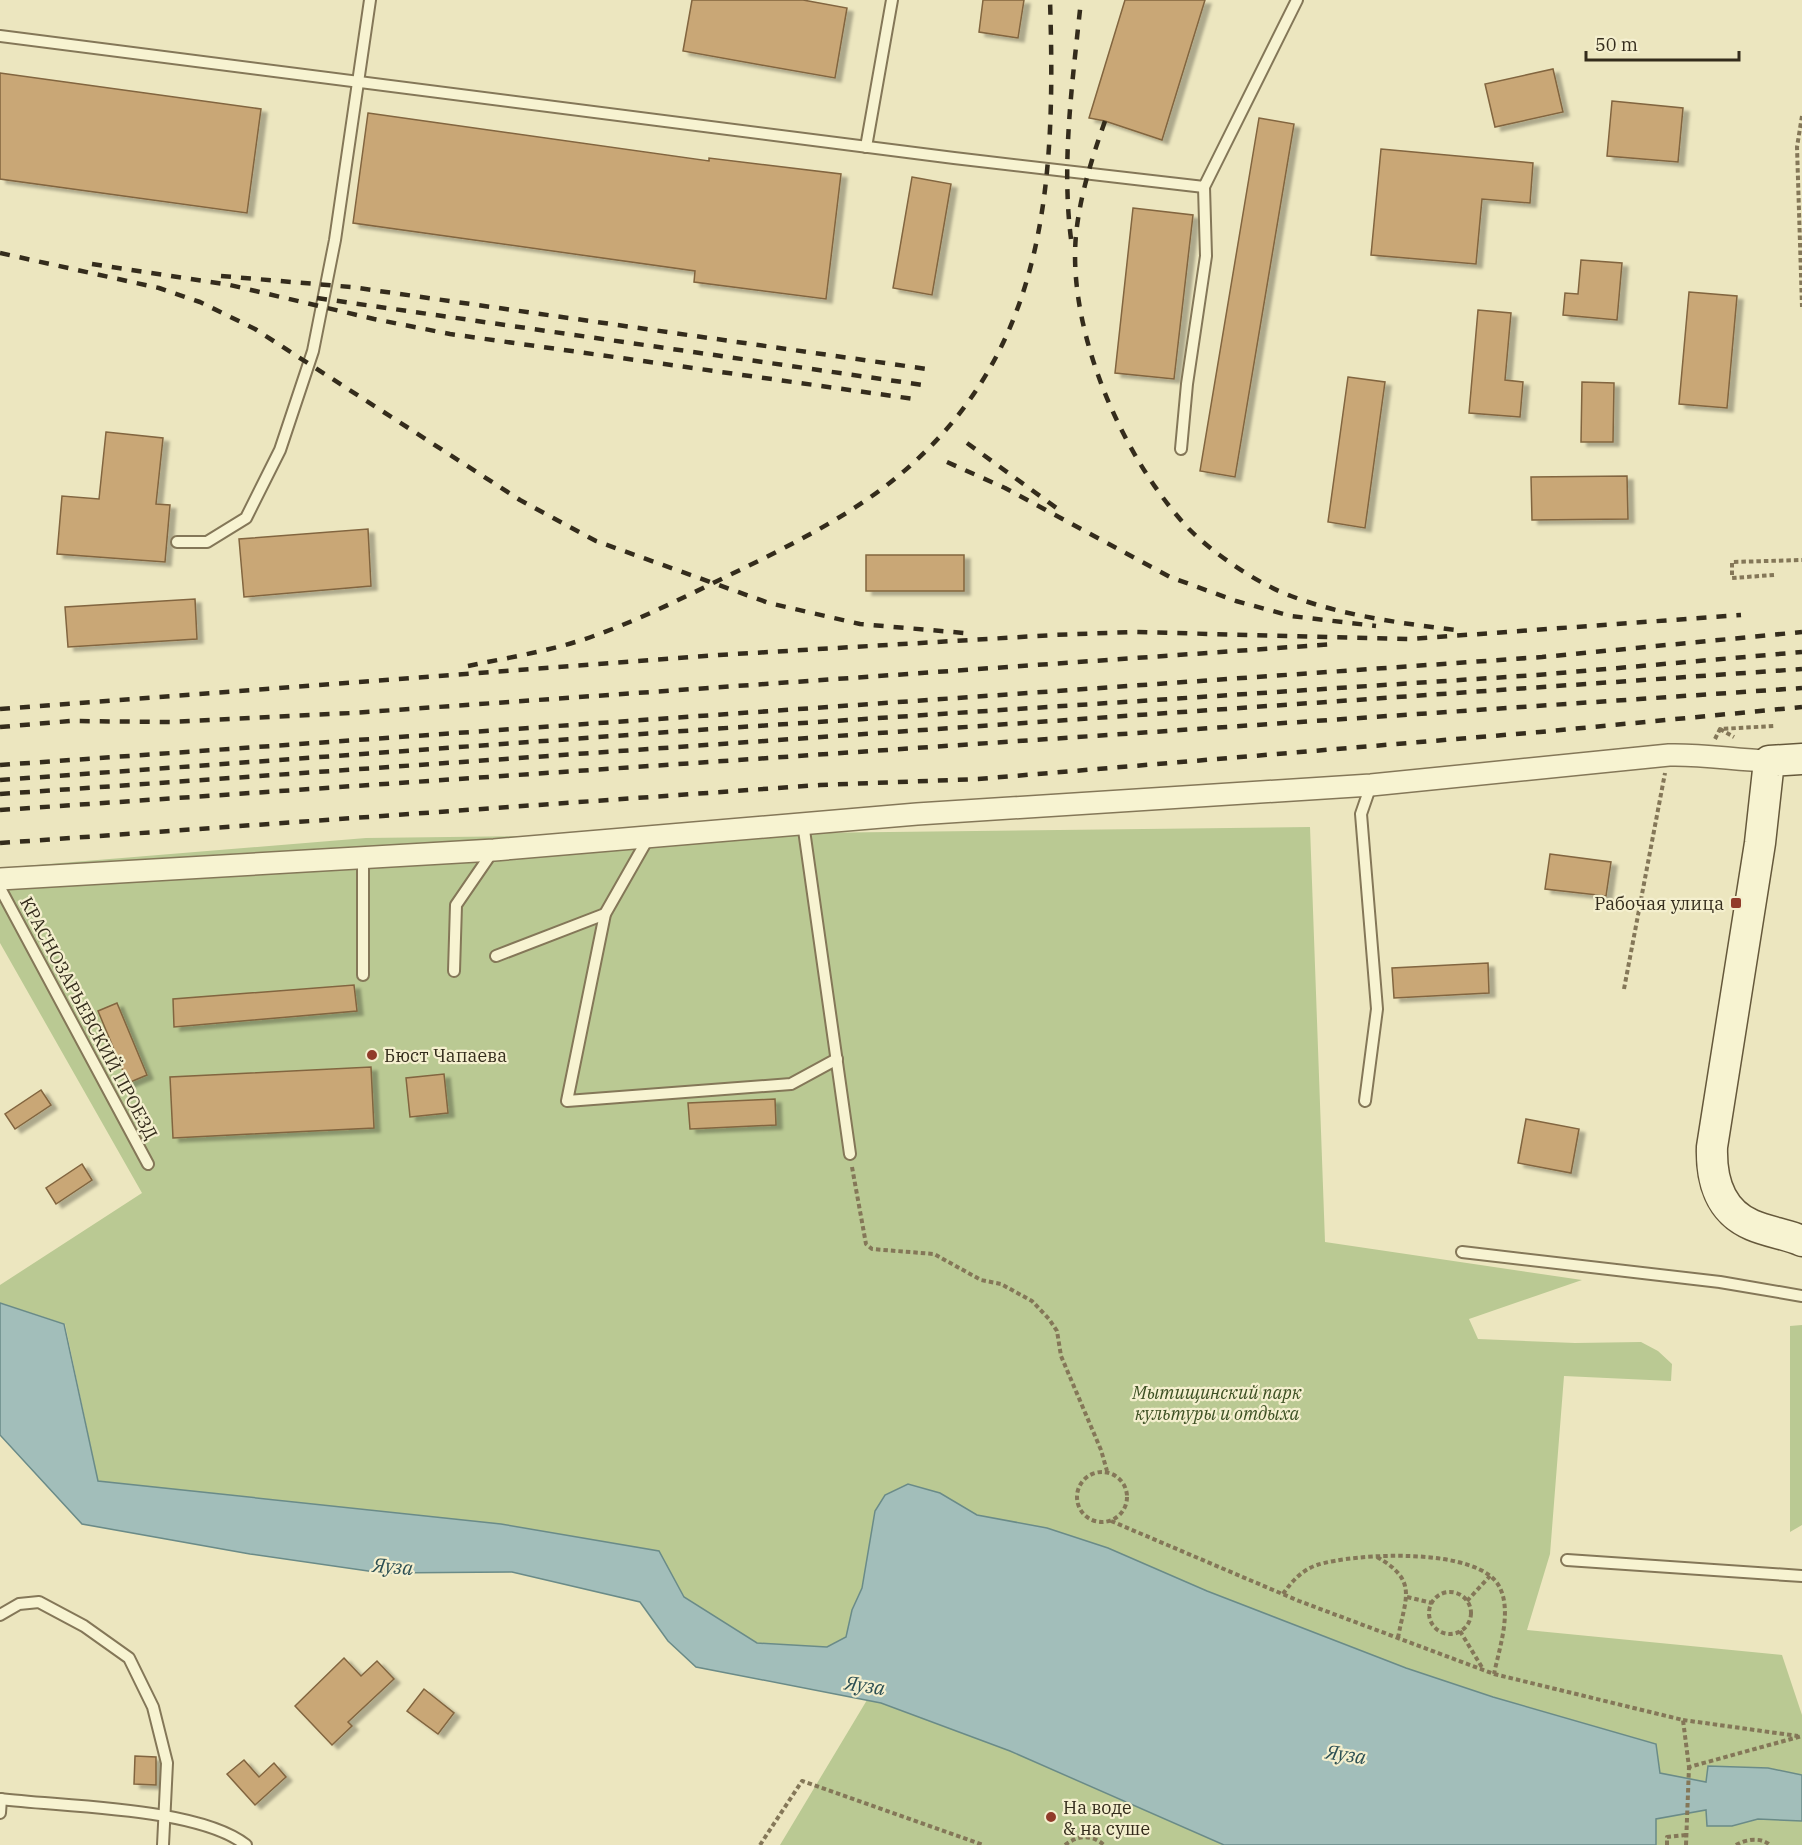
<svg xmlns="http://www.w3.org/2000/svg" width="1802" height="1845" font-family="'IBM Plex Serif',serif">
<defs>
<filter id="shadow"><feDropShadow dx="6" dy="4" stdDeviation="1.5" flood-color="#0004"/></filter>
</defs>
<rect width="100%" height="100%" fill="#ece6bf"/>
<g fill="#bac993">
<path d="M1310,827L1325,1242L1582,1280L1469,1319L1478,1339L1575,1343L1641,1342L1658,1351L1672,1364L1671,1381L1564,1376L1550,1554L1527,1630L1782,1655L1802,1715V1775L1768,1768L1708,1767L1707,1782L1660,1773L1656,1744L1493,1697L1406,1668L1207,1591L1108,1548L1047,1528L977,1515L940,1493L862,1588L852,1610L846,1637L827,1647L757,1643L684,1597L659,1551L501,1524L98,1481L65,1324L0,1303V1285L142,1193L0,943V868L366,838Z"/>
<path d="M1802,1325V1525L1790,1532V1326Z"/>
<path d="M867,1700L881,1703L1010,1751L1224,1845H780Z"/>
<path d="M1707,1810V1826H1732L1758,1819L1802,1821V1845H1656V1819Z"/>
</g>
<path fill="#a2beba" stroke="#6a8b88" stroke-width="1.5" d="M0,1303L64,1324L98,1481L501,1524L659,1551L684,1597L757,1643L827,1647L846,1637L852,1610L862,1588L875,1511L885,1495L908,1484L940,1493L977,1515L1047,1528L1108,1548L1207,1591L1406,1668L1493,1697L1656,1744L1660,1773L1706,1782L1708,1766L1768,1768L1802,1775V1821L1758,1819L1732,1826H1707L1706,1810L1656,1819V1845H1224L1010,1751L881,1703L696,1667L668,1641L640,1602L512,1572L382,1573L250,1554L82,1524L0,1435Z"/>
<g fill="#c9a776" stroke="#82653f" stroke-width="1.5" filter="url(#shadow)">
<path d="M692,0H803L847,8L835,78L683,51Z"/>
<path d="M983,0H1024L1018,38L979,32Z"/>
<path d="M1125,0H1205L1162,140L1105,121L1089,118Z"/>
<path d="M1553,69L1563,112L1495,127L1485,84Z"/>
<path d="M0,73L261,109L247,213L0,179Z"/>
<path d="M1612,101L1683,108L1678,162L1607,156Z"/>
<path d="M368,113L709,161V158L841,174L826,299L694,282L695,271L353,223Z"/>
<path d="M1259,118L1294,124L1235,477L1200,471Z"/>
<path d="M1381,149L1533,163L1530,203L1482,199L1476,264L1371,255Z"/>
<path d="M912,177L951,184L932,295L893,288Z"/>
<path d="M1133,208L1193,215L1174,379L1115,373Z"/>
<path d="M1581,260L1622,263L1617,320L1563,315L1565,293L1578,294Z"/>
<path d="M1689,292L1737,296L1727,408L1679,404Z"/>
<path d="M1478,310L1511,313L1505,380L1523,382L1520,417L1469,413Z"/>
<path d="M1348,377L1385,382L1365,528L1328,522Z"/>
<path d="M1582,382L1614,383L1613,442H1581Z"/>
<path d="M106,432L163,438L156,504L170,505L165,562L57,554L62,496L99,499Z"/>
<path d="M1627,476L1628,519L1532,520L1531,477Z"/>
<path d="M368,529L371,586L244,597L239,539Z"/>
<rect x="866" y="555" width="98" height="36"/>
<path d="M195,599L197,639L68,647L65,607Z"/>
<path d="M1550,854L1611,862L1606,896L1545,889Z"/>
<path d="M1488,963L1489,993L1394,998L1392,968Z"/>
<path d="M354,985L357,1011L174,1027L173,999Z"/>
<path d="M117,1003L147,1075L128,1083L98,1011Z"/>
<path d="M371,1067L374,1128L173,1138L170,1077Z"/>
<path d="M444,1074L448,1113L410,1117L406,1078Z"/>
<path d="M41,1090L51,1105L15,1129L5,1114Z"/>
<path d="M775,1099L776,1125L690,1129L688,1103Z"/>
<path d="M1526,1119L1579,1129L1571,1173L1518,1163Z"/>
<path d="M82,1164L92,1180L56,1204L46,1188Z"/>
<path d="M344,1658L361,1676L377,1661L394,1679L348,1722L352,1726L332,1745L295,1706Z"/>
<path d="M424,1689L454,1713L438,1734L407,1711Z"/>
<path d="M135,1756L156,1757V1785L134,1784Z"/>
<path d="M244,1760L259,1777L274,1763L286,1777L255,1805L227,1774Z"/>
</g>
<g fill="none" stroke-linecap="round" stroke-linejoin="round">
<g stroke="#847758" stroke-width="14">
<g id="service">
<path d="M0,36L954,158L1204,187L1297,0"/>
<path d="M866,147L892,0"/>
<path d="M1181,449L1187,384L1206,256L1204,187"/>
<path d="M177,542H207L246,518L280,450L313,351L335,240L370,0"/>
<path d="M803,823L850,1154"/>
<path d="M650,835L605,914L567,1101L791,1084L837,1059"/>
<path d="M363,859V975"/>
<path d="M0,888L148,1164"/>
<path d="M496,956L605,914"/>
<path d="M454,971L456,905L493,851"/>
<path d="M1365,1101L1377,1009L1361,814L1371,785"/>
<path d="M1462,1252L1720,1282L1802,1296"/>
<path d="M1567,1560L1802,1576"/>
<path d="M0,1615L19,1604L39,1602L84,1626L129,1658L153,1707L167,1763L163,1845"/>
<path d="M0,1799C64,1807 198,1807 246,1845"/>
<path d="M0,1813L1,1799"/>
</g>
</g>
<g stroke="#847758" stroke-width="24">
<path id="minor" d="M0,879L494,850L917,814L1371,785L1669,755C1703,754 1735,760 1769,761"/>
</g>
<g stroke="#65583b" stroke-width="33">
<path id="secondary" d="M1802,759L1769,761L1760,843L1712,1147C1711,1179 1719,1211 1752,1225C1768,1232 1786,1234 1802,1241"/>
</g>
<g stroke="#847758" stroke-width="4" stroke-dasharray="4.5 3" stroke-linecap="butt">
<path d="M1802,116L1797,147L1802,307"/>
<path d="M1774,575L1732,578V562L1802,560"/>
<path d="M1720,729L1734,737"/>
<path d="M1715,739L1720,729L1774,726"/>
<path d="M1624,989L1665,773"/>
<path d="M852,1167L866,1244L872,1249L934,1254L981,1280L1001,1284L1032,1301L1049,1319L1057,1331L1061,1356L1101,1450L1107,1471"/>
<circle cx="1102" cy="1497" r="25"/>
<path d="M1111,1521L1299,1601L1494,1674L1683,1720L1689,1767L1802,1736"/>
<path d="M1377,1557C1419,1581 1405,1598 1398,1638"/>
<circle cx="1450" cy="1613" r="21"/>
<path d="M1283,1594C1292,1581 1302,1570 1317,1565C1354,1553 1481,1546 1500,1588C1512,1613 1499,1649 1494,1674"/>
<path d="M1407,1597L1432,1603"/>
<path d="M1467,1601L1490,1576"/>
<path d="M1460,1631L1483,1669"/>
<path d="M1683,1720L1798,1736"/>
<path d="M760,1845L802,1781L983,1845"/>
<path d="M1065,1845C1078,1835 1091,1834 1104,1845"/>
<path d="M1667,1845V1837L1686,1835"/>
<path d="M1686,1845L1689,1767"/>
<path d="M1736,1845C1746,1839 1761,1837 1770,1845"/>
</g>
<use href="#service" stroke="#f7f3d1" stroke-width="10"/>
<use href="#minor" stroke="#f7f3d1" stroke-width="21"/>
<use href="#secondary" stroke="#f7f3d1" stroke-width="30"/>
<g stroke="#342c1c" stroke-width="4.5" stroke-dasharray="10 10" stroke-linecap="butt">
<path d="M1105,121C1092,158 1080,195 1076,235C1067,331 1123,459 1189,529C1214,554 1258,584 1291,596C1344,616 1400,623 1455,630"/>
<path d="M1071,239C1061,160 1073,79 1081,0"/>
<path d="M0,253L159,288L200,302L255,329L520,500L596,541L769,603L860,624L964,633"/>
<path d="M92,264L230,285L374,319L450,334L914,399"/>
<path d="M221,276L351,287L934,370"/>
<path d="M317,298L923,385"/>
<path d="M967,443L1062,512"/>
<path d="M947,462L1005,488L1170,577L1236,601L1291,616L1376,626"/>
<path d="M468,666C511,657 557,650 599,634C649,616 696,591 744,568C793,544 844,518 887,485C1047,361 1056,187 1050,0"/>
<path d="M0,709L719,655L1054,635L1133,632L1410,639L1741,615"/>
<path d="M0,727L70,721L170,722L352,713L1335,644"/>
<path d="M0,765L1542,657L1802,632"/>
<path d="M0,780L711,729L1537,675L1802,652"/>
<path d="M0,794L1802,669"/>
<path d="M0,810L1802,688"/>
<path d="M0,843L820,785L978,779L1540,732L1802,707"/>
</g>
</g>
<g fill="#913b2a" stroke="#f4efce" stroke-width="2">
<rect x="1730" y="897" width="12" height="12" rx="3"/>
<circle cx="372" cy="1055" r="6"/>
<circle cx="1051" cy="1817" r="6"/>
</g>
<g text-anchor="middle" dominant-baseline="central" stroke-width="4.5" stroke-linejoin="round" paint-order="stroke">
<g font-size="18" fill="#342c1c" stroke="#f4efce" text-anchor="start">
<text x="1724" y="903" text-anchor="end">Рабочая улица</text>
<text x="384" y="1055">Бюст Чапаева</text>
<text x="1063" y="1807">На воде<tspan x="1063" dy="21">&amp; на суше</tspan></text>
</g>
<g font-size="18" fill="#342c1c" stroke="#f4efce">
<text transform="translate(89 1018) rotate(62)">КРАСНОЗАРЬЕВСКИЙ ПРОЕЗД</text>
</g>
<g font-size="18" font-style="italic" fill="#3d5023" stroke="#f4efce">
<text x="1217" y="1392">Мытищинский парк<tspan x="1217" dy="21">культуры и отдыха</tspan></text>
</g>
<g font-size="20" font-style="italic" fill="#2c4f53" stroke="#f4efce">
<text transform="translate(393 1566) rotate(5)">Яуза</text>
<text transform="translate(865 1685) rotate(8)">Яуза</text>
<text transform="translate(1346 1754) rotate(8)">Яуза</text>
</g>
</g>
<path d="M1586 51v9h153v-9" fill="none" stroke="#342c1c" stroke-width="3"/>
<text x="1595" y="51" font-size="18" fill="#342c1c" stroke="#f4efce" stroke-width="4.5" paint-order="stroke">50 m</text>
</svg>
